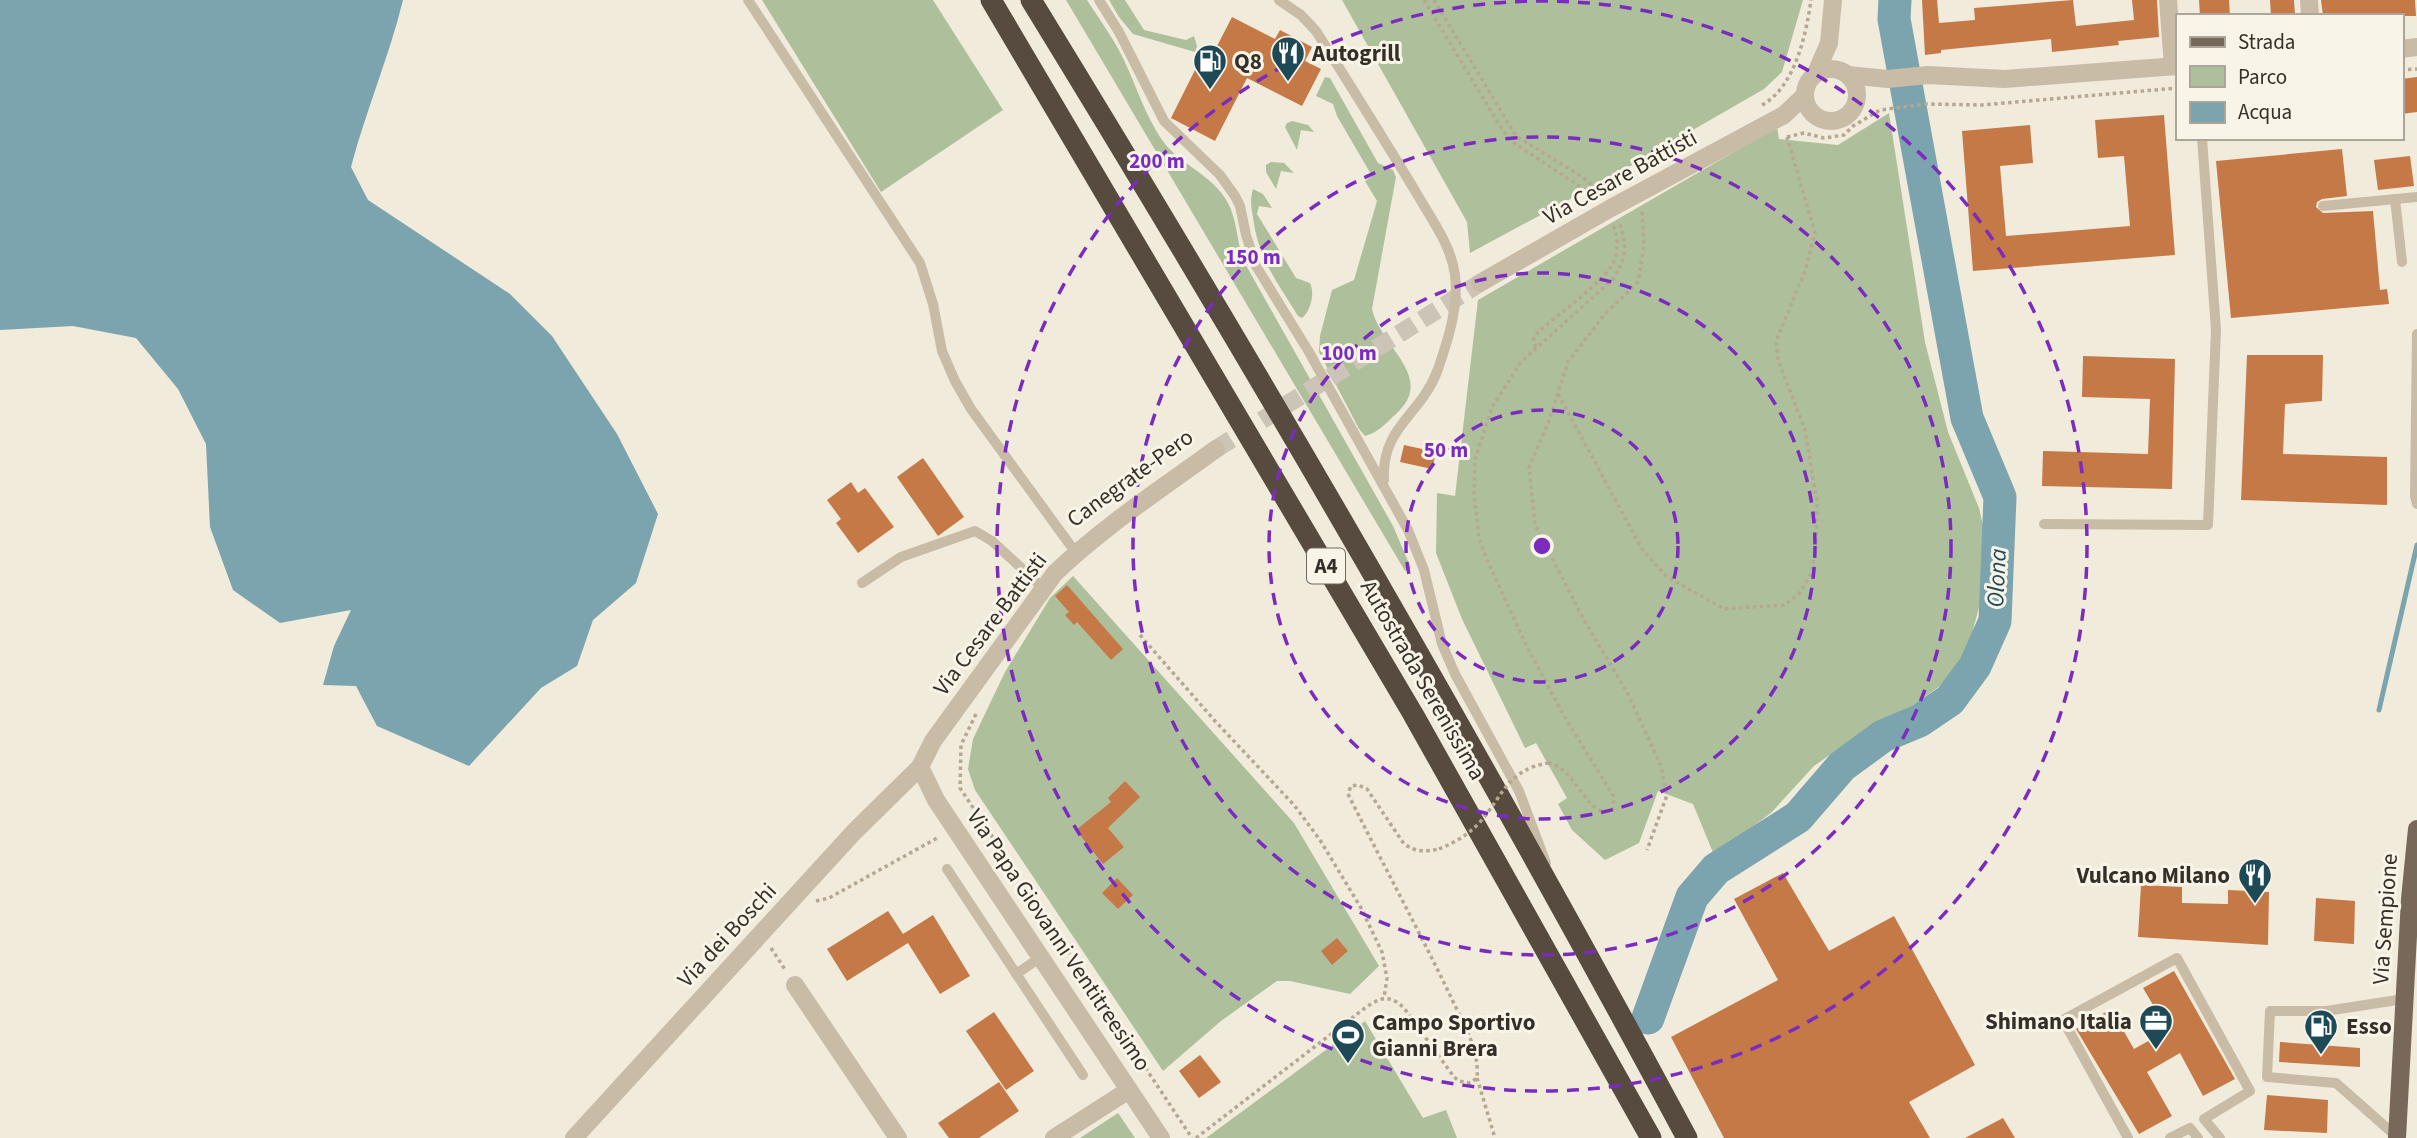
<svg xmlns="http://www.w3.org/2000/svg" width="2417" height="1138" font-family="'Source Sans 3',sans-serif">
<rect width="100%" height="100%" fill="#f1ebdb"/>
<g fill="#aec09b">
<path d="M762,0H933L1003,110L881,192Z"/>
<path d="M1066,0H1087C1101,22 1118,44 1128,69C1138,92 1146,115 1160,137C1177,164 1213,174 1228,203C1237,220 1237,241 1243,260L1393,526L1411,568L1405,571Z"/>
<path d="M1109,0H1125L1144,30L1186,40L1194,36L1197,46L1195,52L1133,34L1119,17Z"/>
<path d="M1342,0H1803L1782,72L1764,89L1613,176L1470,253L1467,222Z"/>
<path d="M1325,77L1330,78L1378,163L1393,170L1396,177L1372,309C1380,347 1437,377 1396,414C1387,422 1378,433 1365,436L1359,429L1319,352L1320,336L1332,290L1354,280L1377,201L1365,181L1372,176L1337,116L1333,104L1316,96Z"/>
<path d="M1889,113L1925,342L1948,432L1979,508L1986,538L1981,600L1969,645L1947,681L1909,708L1860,734L1814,766L1771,813L1714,855L1693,804L1658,791L1639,843L1605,860L1572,830L1558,804L1567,798L1536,743L1525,748L1462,619L1436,553L1437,493L1455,496L1478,300L1777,127L1779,139L1838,145Z"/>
<path d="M1292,121L1308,125L1314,132L1301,130L1297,150L1285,127L1287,123Z"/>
<path d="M1271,162L1284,163L1294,173L1281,171L1276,189L1266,172V165Z"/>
<path d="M1253,189L1263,194L1272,208L1259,206L1257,214L1296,278L1310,283C1315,293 1311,311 1302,318L1298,316C1277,282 1258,258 1253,217C1251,207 1250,199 1253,189Z"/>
<path d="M1073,576L1294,823L1379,966L1350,994L1290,981H1277L1221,1021L1163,1071L975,790L968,769L973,739L1005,672L1050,598Z"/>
<path d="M1365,1021L1423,1118L1446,1110L1457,1138H1206Z"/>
<path d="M1118,1113L1135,1138H1080Z"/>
</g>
<path fill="#7ba4ae" d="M0,0H403C389,57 366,110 351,167L368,200L510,294L552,336L617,434L658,514L636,583L593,620L577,666L541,688L469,766L377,726L356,686L323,685L334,646L351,610L280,623L233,590L210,527L206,444L178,389L136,338L73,326L0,330Z"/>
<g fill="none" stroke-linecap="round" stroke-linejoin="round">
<path stroke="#7ba4ae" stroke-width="5" d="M2379,710L2417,545"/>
<path stroke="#7ba4ae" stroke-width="33" d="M1648,1018L1692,897L1716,869L1798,817L1842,766L1883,736L1919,721L1950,700L1975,666L1995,621L2000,497L1967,418L1894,19L1895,0"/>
</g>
<g fill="#c47947">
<path d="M1922,0H1937L1939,23L1975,20L1974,8L2073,0L2076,26L2134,20L2132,0H2157L2159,37L2118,41L2119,45L2052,52L2051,39L1941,50V53L1925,55Z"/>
<path d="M2199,0H2229L2230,16H2200Z"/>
<path d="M2270,0H2294L2295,14L2271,16Z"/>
<path d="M2321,0H2415L2416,16H2323Z"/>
<path d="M1232,17L1275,39L1280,30L1312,47L1305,61L1321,69L1302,106L1247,78L1215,141L1171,118L1207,46L1215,50Z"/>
<path d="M2417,77V112L2401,114V79Z"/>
<path d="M2164,115L2175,255L1973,271L1962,131L2030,125L2033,163L2000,166L2006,236L2130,226L2124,156L2098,158L2095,120Z"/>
<path d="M2342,149L2347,196L2322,199L2317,202L2316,207L2323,213L2373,211L2380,290L2387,289L2389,304L2231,318L2216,161Z"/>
<path d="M2410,156L2414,186L2378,190L2374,160Z"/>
<path d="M2247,355H2323L2322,401L2285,404L2283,454L2387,457V505L2241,500Z"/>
<path d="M2083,356L2175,359L2172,489L2042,486L2043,451L2148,454L2150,399L2082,397Z"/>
<path d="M1404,445L1436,452L1432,469L1400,462Z"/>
<path d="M923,458L964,517L938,536L897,477Z"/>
<path d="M851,482L858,493L865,488L894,527L858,553L836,523L841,519L827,500Z"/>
<path d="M1067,585L1123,649L1111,660L1077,622L1074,625L1065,615L1069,612L1055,596Z"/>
<path d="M1125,781L1140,797L1108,828L1124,847L1103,864L1076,830L1111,802L1108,798Z"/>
<path d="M1783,873L1829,951L1894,916L1975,1065L1909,1102L1930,1138H1724L1671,1037L1778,980L1734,899Z"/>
<path d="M1117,878L1133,895L1118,909L1102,893Z"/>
<path d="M2141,885L2182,887V903L2228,904V890L2269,892L2268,945L2138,937Z"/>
<path d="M2316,898L2355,901L2354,944L2314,941Z"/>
<path d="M888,911L903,934L933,915L970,976L940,994L908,943L847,981L827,949Z"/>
<path d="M1337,938L1348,951L1332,965L1321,951Z"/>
<path d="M2174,971L2235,1079L2203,1096L2180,1053L2147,1072L2172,1116L2139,1134L2076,1029L2111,1009L2134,1049L2168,1030L2143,988Z"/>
<path d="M994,1012L1034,1071L1006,1090L966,1031Z"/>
<path d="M2280,1042L2360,1048V1067L2279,1062Z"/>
<path d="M1200,1055L1221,1082L1199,1098L1179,1071Z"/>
<path d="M999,1082L1019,1111L979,1138H949L938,1123Z"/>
<path d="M2267,1095L2328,1100L2327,1133L2264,1130Z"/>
<path d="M2003,1118L2015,1138H1965Z"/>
</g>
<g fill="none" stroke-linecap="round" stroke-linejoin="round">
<path stroke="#ccc5b7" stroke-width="18" stroke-dasharray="18 9" stroke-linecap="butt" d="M1216,449L1480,283"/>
<g stroke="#b5a792" stroke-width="3.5" stroke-dasharray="3.5 3.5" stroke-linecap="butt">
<path d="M1424,0L1503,131L1514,143L1596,197"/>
<path d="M1434,0L1516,136L1581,176L1603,194"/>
<path d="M2401,70L2417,69"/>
<path d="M1762,105C1795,87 1806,35 1811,0"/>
<path d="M1787,137L1804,133L1824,138L1844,135L1853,126L1880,110L1927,104L1982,105L2177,88"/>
<path d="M1642,212L1644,246L1638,282L1605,314L1568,362L1549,421L1529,467L1535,525L1585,622L1627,692L1661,766L1667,795L1647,850"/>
<path d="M1536,347L1533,340L1538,332C1558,315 1595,288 1610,268C1619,256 1619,239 1613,225"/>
<path d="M1558,394L1642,549L1666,576L1724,609L1784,605L1799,594L1811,574L1816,547L1817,502L1805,430L1778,360L1776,341L1805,271L1815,233L1787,137"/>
<path d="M1140,635L1215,721L1294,805L1320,840L1361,908L1382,952L1387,978L1384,998"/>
<path d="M976,714L961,745L960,788L1192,1138"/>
<path d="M1548,763C1573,767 1580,802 1603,812L1613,809L1614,797L1563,714L1528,649L1488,562L1479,538L1474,493L1475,459L1492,407L1521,362L1613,279C1626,259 1628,244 1619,222"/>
<path d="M816,901L829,898L939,837"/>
<path d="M771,948L786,971"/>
<path d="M1477,1078L1495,1138"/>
<path d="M1196,1138L1365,1008C1381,997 1389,994 1404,1008L1454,1077L1459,1081L1470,1083L1477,1078C1480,1048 1461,1020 1449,993C1418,929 1384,866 1352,802L1348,794L1351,786L1358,785L1367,789L1404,844C1416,852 1425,852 1439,849"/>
</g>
<g stroke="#c9bca7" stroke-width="10">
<path d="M748,0L920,263L933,304L942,351L955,381L971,409L1076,553"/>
<path d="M1099,0L1119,32L1164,121L1220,175L1235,196L1240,206L1246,235L1256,266L1309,352L1408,530L1424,570L1442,644L1455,674L1519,791L1546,863"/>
<path d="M1279,0L1301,15L1316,31C1350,85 1384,139 1417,194C1432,220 1451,245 1455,275C1459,306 1448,340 1438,369C1422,415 1381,426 1384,480"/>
<path d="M2395,199L2402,262"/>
<path d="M2323,206L2417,197"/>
<path d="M2417,334L2415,496L2417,504"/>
<path d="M2044,524L2208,525L2216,330L2202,138"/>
<path d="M862,583L901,557L975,531L992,541L1043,588"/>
<path d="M947,869L1083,1075"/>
<path d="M1016,974L1041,957"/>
<path d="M2397,1137L2336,1083L2267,1077L2270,1011H2326L2404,999"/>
<path d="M2128,1138L2063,1020L2177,958L2250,1091L2204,1119L2220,1138"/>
<path d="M2170,1138L2190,1128L2198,1138"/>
</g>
<g stroke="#c9bca7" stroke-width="18">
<path d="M2168,0L2173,66"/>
<path d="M2309,0L2310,16"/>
<path d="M2401,49L2417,47"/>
<circle cx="1831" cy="95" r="26"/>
<path d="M1816,73L1829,43L1833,0"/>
<path d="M1848,75L1888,79L1928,75L2005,79L2177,66"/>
<path d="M1480,283L1611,208L1784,115L1804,96"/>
<path d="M920,767L936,800L1161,1138"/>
<path d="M795,985L898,1138"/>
<path d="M574,1138L854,832L920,767L933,741L1055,573C1104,526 1161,489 1216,449"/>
<path d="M1054,1138L1129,1090"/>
</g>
<path stroke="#786859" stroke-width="18" d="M2397,1138L2410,899L2417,829"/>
<g stroke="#574a3f" stroke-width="21">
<path d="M991,0L1413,714L1651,1138"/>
<path d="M1031,0C1260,373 1480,752 1687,1138"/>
</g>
<path stroke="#b5a792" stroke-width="3.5" stroke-dasharray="3.5 3.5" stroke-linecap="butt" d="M1439,849C1454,843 1468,835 1480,822C1503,796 1507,770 1548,763"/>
</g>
<g fill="none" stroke="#7b2cbf" stroke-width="3.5" stroke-dasharray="12 9">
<circle cx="1542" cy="546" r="136"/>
<circle cx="1542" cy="546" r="273"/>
<circle cx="1542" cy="546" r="409"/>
<circle cx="1542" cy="546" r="545"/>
</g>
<defs>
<g id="restaurant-pin" transform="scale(1.75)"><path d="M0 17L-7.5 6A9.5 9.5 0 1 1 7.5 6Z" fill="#1e4a57" stroke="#f9f4e8"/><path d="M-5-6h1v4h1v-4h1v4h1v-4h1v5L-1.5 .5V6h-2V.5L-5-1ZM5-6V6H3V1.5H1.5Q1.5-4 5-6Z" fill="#fff"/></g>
<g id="fuel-pin" transform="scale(1.75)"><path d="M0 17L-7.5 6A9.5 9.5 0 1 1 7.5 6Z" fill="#1e4a57" stroke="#f9f4e8"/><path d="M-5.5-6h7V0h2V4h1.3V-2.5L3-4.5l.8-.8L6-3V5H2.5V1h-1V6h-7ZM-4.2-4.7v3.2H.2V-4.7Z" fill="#fff"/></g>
<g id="office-pin" transform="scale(1.75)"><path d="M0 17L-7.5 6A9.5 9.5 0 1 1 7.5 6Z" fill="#1e4a57" stroke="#f9f4e8"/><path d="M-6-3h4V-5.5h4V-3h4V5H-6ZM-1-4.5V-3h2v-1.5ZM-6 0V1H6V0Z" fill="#fff"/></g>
<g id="stadium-pin" transform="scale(1.75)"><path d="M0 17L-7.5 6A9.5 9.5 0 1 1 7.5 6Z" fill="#1e4a57" stroke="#f9f4e8"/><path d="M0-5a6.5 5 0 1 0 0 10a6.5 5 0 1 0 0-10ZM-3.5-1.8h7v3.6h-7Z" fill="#fff"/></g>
</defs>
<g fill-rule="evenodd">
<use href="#restaurant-pin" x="1288" y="53"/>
<use href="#fuel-pin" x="1210" y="61"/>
<use href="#restaurant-pin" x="2255" y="875"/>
<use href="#office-pin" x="2156" y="1021"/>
<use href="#fuel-pin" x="2321" y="1026"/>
<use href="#stadium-pin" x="1348" y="1035"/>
</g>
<g text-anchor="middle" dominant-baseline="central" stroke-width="6" stroke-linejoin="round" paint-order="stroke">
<rect fill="#f9f4e8" stroke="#706962" stroke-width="2" x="1307" y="548.5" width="38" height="35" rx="5"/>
<g font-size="21" font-weight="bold" fill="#362e28">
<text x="1326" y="566">A4</text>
</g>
<g font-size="23" font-weight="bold" fill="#362e28" stroke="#f9f4e8" text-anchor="start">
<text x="1312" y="53">Autogrill</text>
<text x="1234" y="61">Q8</text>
<text x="2230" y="875" text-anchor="end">Vulcano Milano</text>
<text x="2132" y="1021" text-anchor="end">Shimano Italia</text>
<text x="1372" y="1022">Campo Sportivo<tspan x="1372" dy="26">Gianni Brera</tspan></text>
<text x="2346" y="1026">Esso</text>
</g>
<g font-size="23" fill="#362e28" stroke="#f9f4e8">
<text transform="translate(1620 177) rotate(-29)">Via Cesare Battisti</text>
<text transform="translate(1130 478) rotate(-36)">Canegrate-Pero</text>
<text transform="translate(990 624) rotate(-53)">Via Cesare Battisti</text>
<text transform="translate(1423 680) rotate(60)">Autostrada Serenissima</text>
<text transform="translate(2385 919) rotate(-86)">Via Sempione</text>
<text transform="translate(727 935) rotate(-47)">Via dei Boschi</text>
<text transform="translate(1059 940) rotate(56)">Via Papa Giovanni Ventitreesimo</text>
</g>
<g font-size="24" font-style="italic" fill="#1e4a57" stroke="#f9f4e8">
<text transform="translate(1997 578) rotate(-87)">Olona</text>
</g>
</g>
<circle cx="1542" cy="546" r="10" fill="#7b2cbf" stroke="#f9f4e8" stroke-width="3.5"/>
<g font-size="21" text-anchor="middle" font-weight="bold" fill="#7b2cbf" stroke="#f9f4e8" stroke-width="6" stroke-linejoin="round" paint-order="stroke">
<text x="1157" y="168">200 m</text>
<text x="1253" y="264">150 m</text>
<text x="1349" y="360">100 m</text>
<text x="1446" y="457">50 m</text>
</g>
<rect x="2176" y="14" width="228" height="126" fill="#f9f4e8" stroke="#aba59b" stroke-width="2"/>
<rect x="2190" y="37" width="35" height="10" fill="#786859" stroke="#aba59b" stroke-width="2"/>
<text x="2238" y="49" font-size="21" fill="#362e28">Strada</text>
<rect x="2190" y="66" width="35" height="21" fill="#aec09b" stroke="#aba59b" stroke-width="2"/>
<text x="2238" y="84" font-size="21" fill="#362e28">Parco</text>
<rect x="2190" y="102" width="35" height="21" fill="#7ba4ae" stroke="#aba59b" stroke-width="2"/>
<text x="2238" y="119" font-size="21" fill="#362e28">Acqua</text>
</svg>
